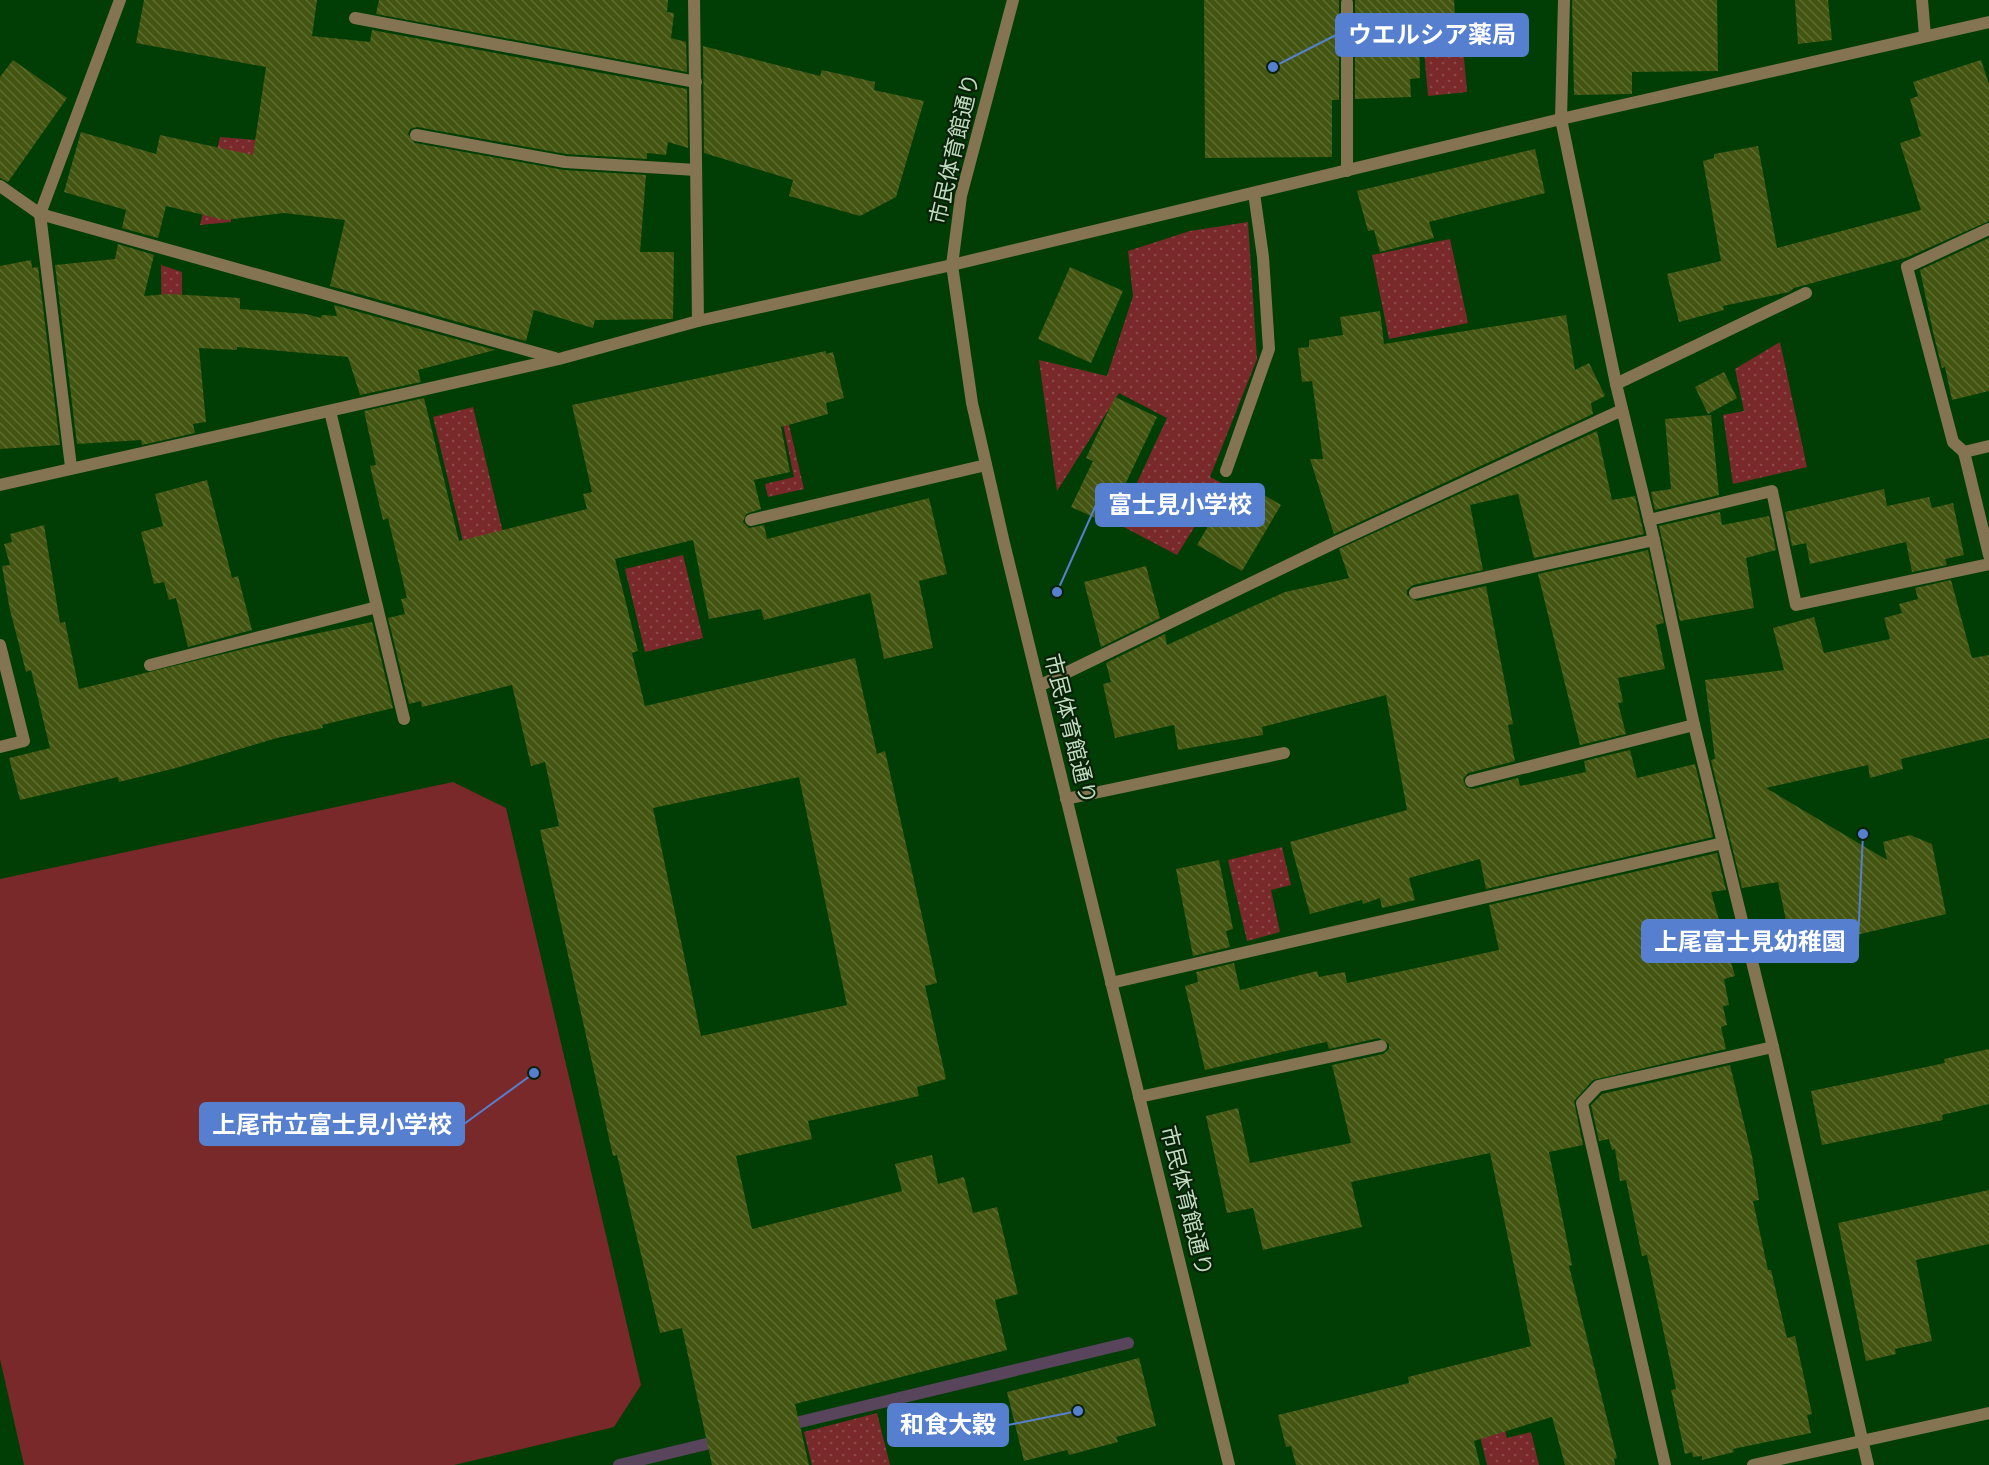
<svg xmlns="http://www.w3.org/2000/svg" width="1989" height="1465" font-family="Karla,'Noto Sans JP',sans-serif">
<defs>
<pattern id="park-dots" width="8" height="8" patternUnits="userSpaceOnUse" patternTransform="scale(1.5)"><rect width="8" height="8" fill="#79292a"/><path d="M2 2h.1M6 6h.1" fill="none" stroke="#8a4747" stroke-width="1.8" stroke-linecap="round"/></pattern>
<pattern id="building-back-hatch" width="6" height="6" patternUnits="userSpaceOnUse" patternTransform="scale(1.5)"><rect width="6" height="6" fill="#435510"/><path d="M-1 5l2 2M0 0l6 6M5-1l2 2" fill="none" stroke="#5c6d31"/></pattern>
</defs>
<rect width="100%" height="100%" fill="#013e05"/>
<g fill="url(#park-dots)">
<path d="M1462,35L1467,92L1428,96L1423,39Z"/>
<path d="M220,137L257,140L252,198L229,202L231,222L200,225Z"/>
<path d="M1248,222L1257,359L1210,477L1222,483L1177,555L1118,524L1167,418L1119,393L1057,491L1039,360L1107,376L1133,296L1128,251L1190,231Z"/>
<path d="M1450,239L1468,323L1389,339L1372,255Z"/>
<path d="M161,265L182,272V339H162Z"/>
<path d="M1780,342L1807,467L1733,484L1723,415L1744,411L1735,369Z"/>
<path d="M784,404L804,489L768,497L765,484L794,477L783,424Z"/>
<path d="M473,407L505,541L465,550L433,417Z"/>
<path d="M683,555L703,638L645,652L625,569Z"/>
<path d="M1282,847L1291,885L1271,890L1280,932L1247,941L1228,860Z"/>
<path d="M1499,1406L1507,1438L1531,1432L1539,1465H1487L1474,1412Z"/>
<path d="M877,1413L890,1465H812L804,1432Z"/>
</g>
<path fill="#79292a" d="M453,782L506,808L641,1385L614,1427L454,1465H24L0,1359V879Z"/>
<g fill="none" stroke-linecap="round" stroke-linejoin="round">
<g stroke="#58445b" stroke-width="12">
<path d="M783,1426L1128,1343"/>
<path d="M619,1465L723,1440"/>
</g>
</g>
<g fill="url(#building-back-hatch)" fill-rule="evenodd">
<path d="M144,0H317L312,36L370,42L372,30L687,89L688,148L668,142L666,155L647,153V159L566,154L417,127L410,129L408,134L415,143L564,170L646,175L640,252H674L673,319L595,320L593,328L534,310L526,341L330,286L345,220L284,213L225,220L166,206L158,238L122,228L126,210L64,192L81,132L156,154L160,135L253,155L266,67L136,43Z"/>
<path d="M379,0H668L667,12L674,13L671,38L686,42L687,72L376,14Z"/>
<path d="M1204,0H1339V100H1332V157L1205,158Z"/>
<path d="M1355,0H1454L1456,29L1419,31L1420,78L1410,79L1411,97L1355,99Z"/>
<path d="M1572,0H1717L1718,71L1632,72V94L1574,95Z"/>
<path d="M1795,0H1828L1832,40L1798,44Z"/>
<path d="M703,46L820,76L822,70L875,82L874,90L924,101L896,197L860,216L789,196L793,180L704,153Z"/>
<path d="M13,60L67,98L8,182L0,178V77Z"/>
<path d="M1981,60L1989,84V221L1908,257L1794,288L1789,292L1723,306L1724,310L1679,322L1667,274L1721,261L1703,161L1714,158V154L1758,146L1777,248L1921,210L1900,143L1921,136L1910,99L1918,96L1913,82Z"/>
<path d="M1535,149L1545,193L1429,222L1434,238L1380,252L1374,230L1368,231L1357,191Z"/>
<path d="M1989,238V391L1952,400L1945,367L1942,368L1933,332L1920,270Z"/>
<path d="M118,244L154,255L144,296L169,294L240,298V309L306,314L321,318L322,315L337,316L334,305L495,350L418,370L421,382L360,395L348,357L237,347V350L199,348L206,422L193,424L195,433L142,445L141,440L77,444L55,265L115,259Z"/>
<path d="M31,260L32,268L38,267L60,445L0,449V266Z"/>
<path d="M1070,267L1123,291L1091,363L1038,339Z"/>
<path d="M1380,311L1384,344L1566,315L1575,370L1589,363L1605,396L1591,403L1593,414L1334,534L1310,459H1323L1312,381L1302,382L1298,348L1309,347V340L1343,335L1340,317Z"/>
<path d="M826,351V354L833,352L844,398L826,403L828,414L781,427L790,472L754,480L761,509L746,514L743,522L749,528L764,525L767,539L929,498L947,574L919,581L933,648L884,659L870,593L764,620L761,609L709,619L693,540L615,559L638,651L632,653L645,706L855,658L877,754L885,751L937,983L925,986L946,1079L917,1087L919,1096L808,1121L812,1139L736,1156L752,1229L902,1191L895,1164L932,1155L938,1184L964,1177L973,1213L997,1207L1018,1294L995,1300L1007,1350L795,1404L809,1465H712L682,1328L660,1333L617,1155L613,1156L540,830L559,826L545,762L531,766L512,685L422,707L421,701L409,704L388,618L405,614L401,599L407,598L388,518L383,520L370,466L376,465L364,411L424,398L459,541L587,509L583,494L592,492L572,405ZM799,777L847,1005L701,1036L653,808Z"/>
<path d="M1724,372L1737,398L1708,414L1695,387Z"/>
<path d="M1115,397L1157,417L1107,523L1071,507L1093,461L1086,458Z"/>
<path d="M1711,415L1719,495L1655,510L1651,492L1671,489L1665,419Z"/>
<path d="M1597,431L1612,500L1635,496L1644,534L1534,558L1518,494L1470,505L1483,570L1413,585L1407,590V595L1417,601L1486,586L1513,724L1508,725L1515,761L1468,773L1463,779L1466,787L1473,789L1518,778L1520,786L1586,772L1584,761L1630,750L1637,778L1695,764L1713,837L1486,889L1480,859L1409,878L1415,900L1382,908L1380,898L1363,904L1362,900L1310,914L1290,842L1407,810L1386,695L1262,727L1263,735L1178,750L1174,725L1115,738L1103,684L1111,682L1106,663L1165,634L1167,645L1285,592L1349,578L1339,549Z"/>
<path d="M207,480L232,578L238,576L252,630L188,647L176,598L169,600L164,582L154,584L141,532L163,526L155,494Z"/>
<path d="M1244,483L1281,505L1242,571L1197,545L1224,499L1232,503Z"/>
<path d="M1884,489L1887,506L1929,497L1932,508L1953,503L1964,555L1945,559L1947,565L1912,572L1906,542L1810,564L1806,543L1792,546L1785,512Z"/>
<path d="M1720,512L1722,525L1769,516L1776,550L1746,558L1754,608L1680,621L1659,526Z"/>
<path d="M44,525L60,623L65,622L79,689L256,646L372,622L393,708L322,725L323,728L277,738L176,768L119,782L118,777L20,800L9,758L50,748L31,670L26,672L10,610L2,566L10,565L4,544L12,542L10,534Z"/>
<path d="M1648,550L1664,623L1656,625L1665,669L1618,678L1623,702L1618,703L1626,734L1580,745L1538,574Z"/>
<path d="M1146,566L1160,618L1101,647L1084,582Z"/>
<path d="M1951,580L1972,658L1989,655V738L1901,759L1903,769L1870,778L1868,765L1766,788L1887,860L1883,842L1910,835L1932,844L1946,914L1792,950L1778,882L1742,888L1711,760L1715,759L1705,680L1784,670L1773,628L1814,617L1824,653L1890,639L1884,618L1902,613L1899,604L1918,599L1915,588Z"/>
<path d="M1717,853L1726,890L1711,892L1735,976L1724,979L1729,1005L1723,1006L1727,1025L1721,1027L1726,1049L1593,1080L1574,1101L1583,1145L1549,1152L1572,1265L1569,1266L1617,1458L1614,1459L1615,1465H1565L1552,1417L1474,1441L1480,1465H1296L1291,1446L1286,1447L1278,1415L1409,1383L1408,1377L1531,1346L1490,1153L1351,1182L1362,1227L1263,1250L1253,1208L1227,1213L1206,1116L1238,1108L1250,1163L1351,1143L1332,1065L1383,1054L1389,1049V1044L1379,1038L1329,1049L1327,1042L1321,1043L1205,1070L1185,986L1198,982L1196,972L1234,963L1240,990L1317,971L1319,977L1345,972L1347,983L1499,950L1489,905Z"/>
<path d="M1219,860L1233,929L1226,931L1230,947L1193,956L1176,869Z"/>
<path d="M1989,1049V1104L1942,1115L1943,1120L1822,1145L1811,1091L1945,1063L1944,1059Z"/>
<path d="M1730,1065L1752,1156L1759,1200L1753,1201L1768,1270H1771L1787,1338L1795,1336L1812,1414L1807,1415L1811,1433L1733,1449L1734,1452L1702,1460V1456L1693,1457L1692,1452L1685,1454L1671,1390L1676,1389L1647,1255L1642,1256L1626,1180L1620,1181L1615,1149L1612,1150L1609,1139L1599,1141L1591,1105L1602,1094Z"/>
<path d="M1989,1190V1244L1916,1260L1932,1341L1895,1349L1896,1354L1866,1361L1838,1223Z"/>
<path d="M1139,1358L1156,1426L1116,1437L1118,1442L1069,1455L1067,1450L1024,1461L1007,1392Z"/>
</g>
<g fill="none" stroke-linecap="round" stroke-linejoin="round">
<g stroke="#857452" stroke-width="12">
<path d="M1922,0L1925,36"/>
<path d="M1347,3V171"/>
<path d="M355,18L696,82"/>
<path d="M1561,119L1616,384L1654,540L1694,725L1773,1047L1862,1439"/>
<path d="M416,135L565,162L696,170"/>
<path d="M1616,384L1806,293"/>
<path d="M1989,446L1964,452L1989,555"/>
<path d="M1964,452L1953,442L1907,267L1989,229"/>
<path d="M71,467L40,214L120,0"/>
<path d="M1226,471L1269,349L1263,257L1254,193"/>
<path d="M751,520L986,465"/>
<path d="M1649,520L1772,491L1796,605L1989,564"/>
<path d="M1415,593L1654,540"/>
<path d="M0,645L24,741L0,747"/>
<path d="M150,665L377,607"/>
<path d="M1039,686L1336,542L1622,410"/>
<path d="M1471,781L1694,725"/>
<path d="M1066,799L1284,753"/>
<path d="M1111,983L1723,843"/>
<path d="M1139,1097L1381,1046"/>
<path d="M1665,1465L1582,1103L1598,1086L1773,1047"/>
</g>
<g stroke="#857452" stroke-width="12">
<path d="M694,0L698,321"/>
<path d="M1561,119L1564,0"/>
<path d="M0,186L40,214L555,358"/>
<path d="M330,411L404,719"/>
<path d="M0,485L559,359L698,321L952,265L1561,119L1989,22"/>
<path d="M1862,1439L1868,1465"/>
<path d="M1753,1465L1989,1413"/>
</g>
<path stroke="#857452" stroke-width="12" d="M1013,0L961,196L952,265L972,403L1004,543L1229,1465"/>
</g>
<g text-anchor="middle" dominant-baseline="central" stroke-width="4.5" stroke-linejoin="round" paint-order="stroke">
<g font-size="22" fill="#c0dcbe" stroke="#092009">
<text transform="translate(955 149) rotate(-77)">市民体育館通り</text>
<text transform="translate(1070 729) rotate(76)">市民体育館通り</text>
<text transform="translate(1186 1201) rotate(76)">市民体育館通り</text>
</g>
</g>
<path fill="none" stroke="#5680cf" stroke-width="2" d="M1273 67L1336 35M1057 592L1096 505M1863 834L1858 941M534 1073L464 1124M1078 1411L1008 1425"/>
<g fill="#5680cf" stroke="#092009" stroke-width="2">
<circle cx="1273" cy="67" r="6"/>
<circle cx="1057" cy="592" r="6"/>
<circle cx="1863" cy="834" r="6"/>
<circle cx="534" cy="1073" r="6"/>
<circle cx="1078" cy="1411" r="6"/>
</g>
<g fill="#5680cf" stroke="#5680cf" stroke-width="2">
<rect x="1336" y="14" width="192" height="42" rx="6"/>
<rect x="1096" y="484" width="168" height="42" rx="6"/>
<rect x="1642" y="920" width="216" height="42" rx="6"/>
<rect x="200" y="1103" width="264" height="42" rx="6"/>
<rect x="888" y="1404" width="120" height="42" rx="6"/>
</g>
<g font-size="24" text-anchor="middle" font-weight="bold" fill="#fff">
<text x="1432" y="43">ウエルシア薬局</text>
<text x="1180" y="513">富士見小学校</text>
<text x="1750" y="950">上尾富士見幼稚園</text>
<text x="332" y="1133">上尾市立富士見小学校</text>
<text x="948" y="1433">和食大穀</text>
</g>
</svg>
